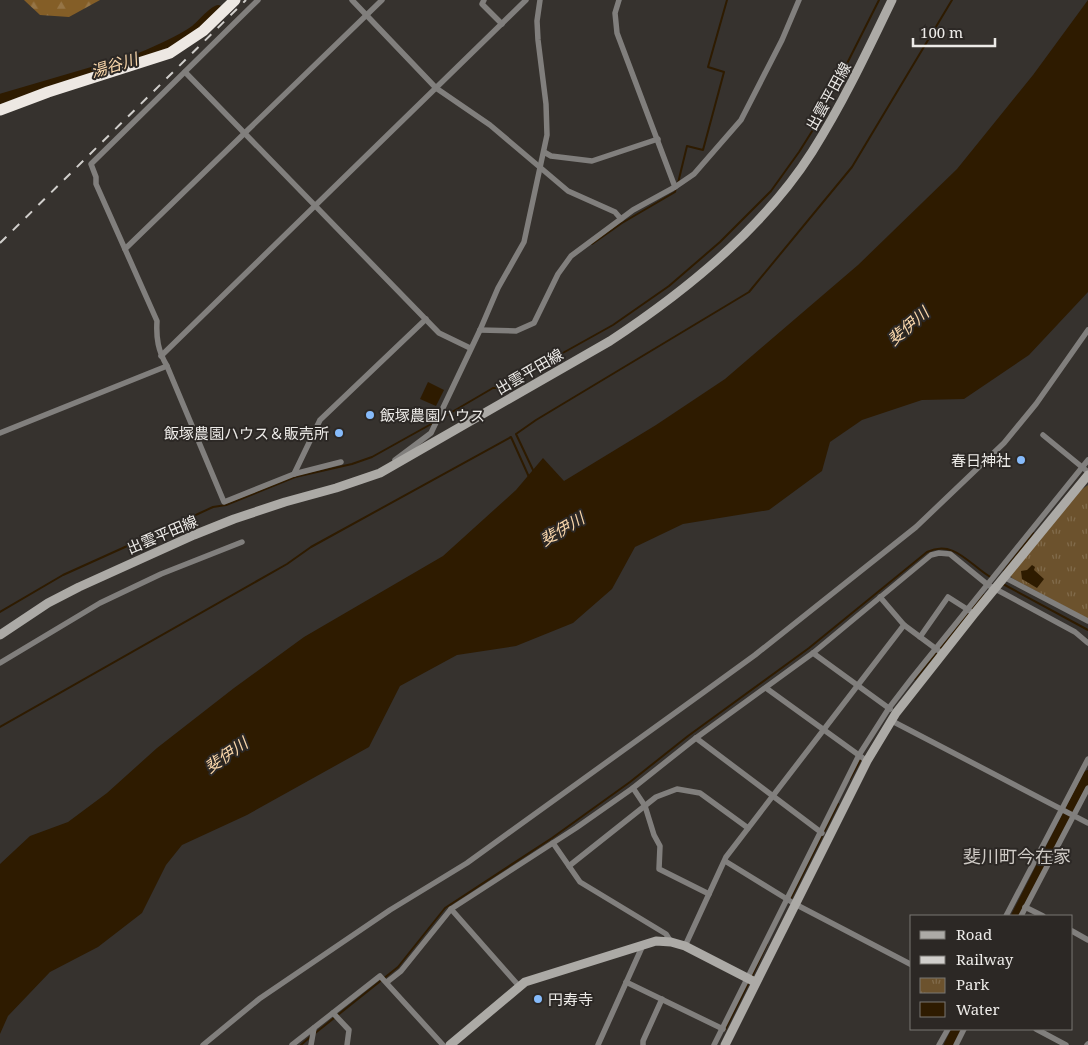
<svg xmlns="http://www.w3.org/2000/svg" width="1088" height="1045" font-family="'Noto Serif','Noto Sans JP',serif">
<defs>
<pattern id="forest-firs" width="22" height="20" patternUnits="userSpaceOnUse" patternTransform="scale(1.25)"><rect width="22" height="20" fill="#845e27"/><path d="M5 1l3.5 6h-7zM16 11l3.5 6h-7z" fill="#967546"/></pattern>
<pattern id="park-tufts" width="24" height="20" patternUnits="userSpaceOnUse" patternTransform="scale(1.25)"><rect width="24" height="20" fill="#6c522d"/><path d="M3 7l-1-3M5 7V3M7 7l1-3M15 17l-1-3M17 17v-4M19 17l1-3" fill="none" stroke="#816b4b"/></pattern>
</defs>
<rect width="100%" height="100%" fill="#36322e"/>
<path fill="url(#forest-firs)" d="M24,0H100L69,17L40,15Z"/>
<path fill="url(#park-tufts)" d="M1088,485V619L1012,578L1010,574L1078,492Z"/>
<g fill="#2e1b00">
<path d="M1088,0V292L1029,355L964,399L922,400L862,420L830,442L822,471L769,510L683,524L635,547L612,589L573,623L516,646L457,655L400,686L369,747L247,815L182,845L166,865L142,913L98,947L50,972L8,1016L0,1034V864L30,836L68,822L107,793L157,748L234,688L304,637L443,556L516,490L543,458L564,481L656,425L725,379L858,265L957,169L1033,75Z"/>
<path d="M428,382L444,390L436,406L420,399Z"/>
<path d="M1032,565L1035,567L1034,570L1044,579L1037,588L1022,579L1021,571L1027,570Z"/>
</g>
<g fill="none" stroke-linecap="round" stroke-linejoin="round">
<g stroke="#2e1b00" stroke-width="2">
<path d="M678,183L687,146L703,150L724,72L708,67L727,0"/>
<path d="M592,244L622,223L675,192L676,188"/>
<path d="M440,419L493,388H503L543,364L613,325L669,286L720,242L771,191L799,152L816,125L879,0"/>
<path d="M533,470L516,434L536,420L749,292L852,167L952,0"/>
<path d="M1004,571L1033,533"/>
<path d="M1003,584L1088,630"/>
<path d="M0,612L63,575L187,519L213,507L226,505L295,477L352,464L372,457L433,423"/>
<path d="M915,679L984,595"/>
<path d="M0,727L287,564L311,547L511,437L529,477"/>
<path d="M850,779L861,759"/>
<path d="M791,898L838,804"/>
<path d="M752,976L767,944"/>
<path d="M725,1030L749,982"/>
<path d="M314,1034L398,967L445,908L552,838L630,782L688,736L809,648L927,552C955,539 970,566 992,578"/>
<path d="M301,1045L310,1037"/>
</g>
<g stroke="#2e1b00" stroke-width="10">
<path d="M135,60C155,51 177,43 195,30C203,24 209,14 218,10"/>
<path d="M0,99L102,69"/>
<path d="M1016,916L1088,775"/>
<path d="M949,1045L957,1029"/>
</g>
<g stroke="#817f7d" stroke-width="5.5">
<path d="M258,0L91,164L96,177V184L157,321C156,338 158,351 167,366L224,502L294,474L341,462"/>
<path d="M352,0L436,88L490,125L568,191L615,212L621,219"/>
<path d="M484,0L482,4L502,24"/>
<path d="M619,0L615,13L617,33L675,187"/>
<path d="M185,72L439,333L470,348"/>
<path d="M544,152L551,156L592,161L658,139"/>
<path d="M125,249L382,0"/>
<path d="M480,330L516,331L534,323L558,274L571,256L633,210L675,187L694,174L741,120L782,40L799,0"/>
<path d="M161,356L526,0"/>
<path d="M0,433L167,366"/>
<path d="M1043,435L1088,472"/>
<path d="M395,460L431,433L480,330L498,288L524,242L547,135L546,104L538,40L537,21L540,0"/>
<path d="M294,474L320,420L426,319"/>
<path d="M1004,577L1088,621"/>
<path d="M880,597L904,625L943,654"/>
<path d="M920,637L948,597L970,611"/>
<path d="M813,653L890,709"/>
<path d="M0,663L100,603L161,574L242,542"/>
<path d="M766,688L867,761"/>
<path d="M892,721L1088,823"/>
<path d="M696,738L822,833"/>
<path d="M633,788L645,806L654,835L660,846L659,869L709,894"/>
<path d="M553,843L580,882L666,934L671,942"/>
<path d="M725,861L795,904L912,965"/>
<path d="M569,866L656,797L677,789L700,793L748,828"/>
<path d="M1025,907L1043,916"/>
<path d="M451,909L519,986"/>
<path d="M1006,916L1088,759"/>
<path d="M1021,916L1088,788"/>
<path d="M1072,931L1088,940"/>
<path d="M685,946L726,857L904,625"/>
<path d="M387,982L401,971L451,909L576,828L633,788L696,738L813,653L931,555L939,553L950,554L988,585L1075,632L1088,643"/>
<path d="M626,982L723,1029"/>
<path d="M333,1013L349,1030L347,1045"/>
<path d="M1036,1029L1066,1045"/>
<path d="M203,1045L259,999L390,910L467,863L704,692L755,655L916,527L1004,443L1036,404L1088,330"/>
<path d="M292,1045L380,976L443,1045"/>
<path d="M311,1045L314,1028"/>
<path d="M598,1045L643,945"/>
<path d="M643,1045V1041L662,999"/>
<path d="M714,1045L859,755L889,708L912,678L1088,460"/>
<path d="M939,1045L948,1029"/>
<path d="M956,1045L964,1029"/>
<path d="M1087,1045L1088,1044"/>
</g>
<g stroke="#acaaa6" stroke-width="9">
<path d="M0,635L48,603L79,587L194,535L234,519L285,502L336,488L380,473L610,341C686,291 763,229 812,152C843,103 867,52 892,0"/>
<path d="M450,1045L525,982L656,941L671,942L685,946L755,982"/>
<path d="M725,1045L867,761L896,713L974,614L1088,475"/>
</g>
<path stroke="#ede8e3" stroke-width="11" d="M0,110L48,92L170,53L203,31L235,0"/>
<path stroke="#d1cfcc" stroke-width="2" stroke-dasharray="9 9" stroke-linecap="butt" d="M0,243L246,0"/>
</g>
<g fill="#86bbfb" stroke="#2c2825" stroke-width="2">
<circle cx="370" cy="415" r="5"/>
<circle cx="339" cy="433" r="5"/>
<circle cx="1021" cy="460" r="5"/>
<circle cx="538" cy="999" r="5"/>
</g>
<g text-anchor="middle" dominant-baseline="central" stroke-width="4" stroke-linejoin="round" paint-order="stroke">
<g font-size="15" fill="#edebe8" stroke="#2c2825">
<text transform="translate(828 96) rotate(-61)">出雲平田線</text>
<text transform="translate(529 371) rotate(-30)">出雲平田線</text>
<text transform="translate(162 534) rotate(-23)">出雲平田線</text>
</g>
<g font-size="15" fill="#edebe8" stroke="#2c2825" text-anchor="start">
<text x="380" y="415">飯塚農園ハウス</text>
<text x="329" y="433" text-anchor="end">飯塚農園ハウス＆販売所</text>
<text x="1011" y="460" text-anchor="end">春日神社</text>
<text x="548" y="999">円寿寺</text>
</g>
<g font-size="16" font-style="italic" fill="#f9d6aa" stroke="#2c2825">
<text transform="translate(114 65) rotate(-17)">湯谷川</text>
<text transform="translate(908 326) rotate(-41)">斐伊川</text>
<text transform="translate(562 529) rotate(-31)">斐伊川</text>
<text transform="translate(226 755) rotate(-35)">斐伊川</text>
</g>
<g font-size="18" fill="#cfcbc6" stroke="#2c2825">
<text x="1017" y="856">斐川町今在家</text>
</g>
</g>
<rect x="910" y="915" width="162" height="115" fill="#2c2825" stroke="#797673"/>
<rect x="920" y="931" width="25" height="8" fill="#acaaa6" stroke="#797673"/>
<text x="956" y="940" font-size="15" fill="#edebe8">Road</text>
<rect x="920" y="956" width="25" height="8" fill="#d1cfcc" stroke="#797673"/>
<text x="956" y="965" font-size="15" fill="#edebe8">Railway</text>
<rect x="920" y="978" width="25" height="15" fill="url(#park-tufts)" stroke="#797673"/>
<text x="956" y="990" font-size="15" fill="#edebe8">Park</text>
<rect x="920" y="1002" width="25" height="15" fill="#2e1b00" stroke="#797673"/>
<text x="956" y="1015" font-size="15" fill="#edebe8">Water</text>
<path d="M913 38v8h82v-8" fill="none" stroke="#edebe8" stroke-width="2.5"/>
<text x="920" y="38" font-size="15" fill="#edebe8" stroke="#2c2825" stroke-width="4" paint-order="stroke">100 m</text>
</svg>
